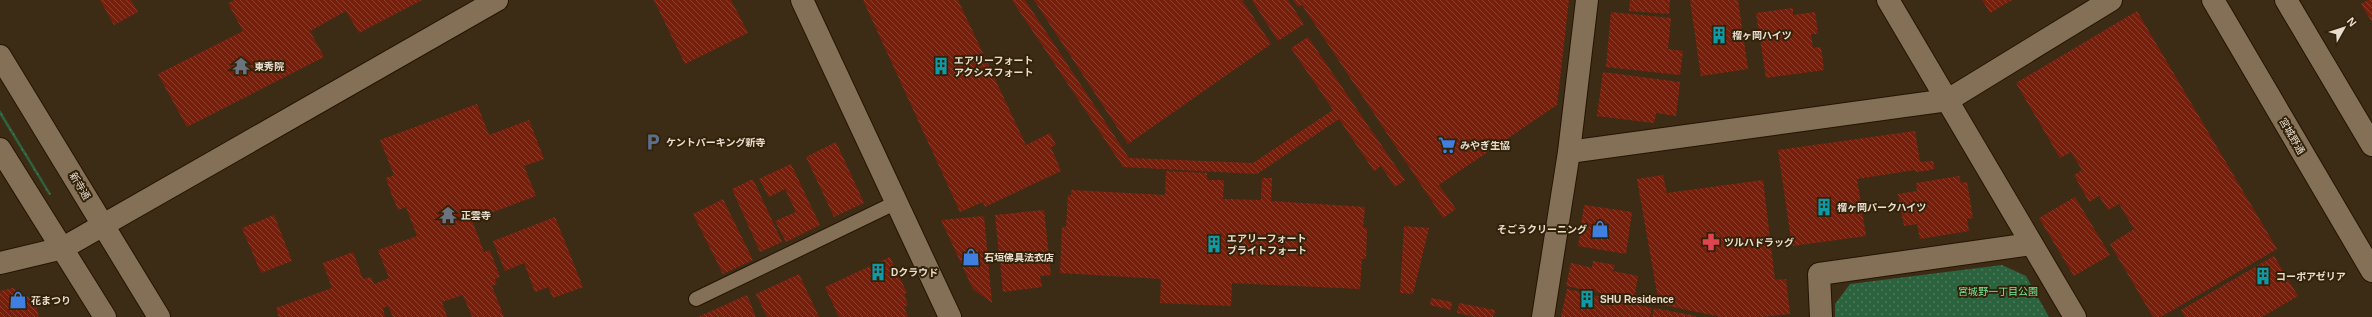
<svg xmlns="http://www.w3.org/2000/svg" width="2372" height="317" font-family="Arial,'Noto Sans JP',sans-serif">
<defs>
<pattern id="green-dots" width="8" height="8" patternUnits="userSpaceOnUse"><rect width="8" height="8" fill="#2c633f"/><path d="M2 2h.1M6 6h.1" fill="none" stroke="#4b795a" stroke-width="1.8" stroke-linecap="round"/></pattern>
<pattern id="building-back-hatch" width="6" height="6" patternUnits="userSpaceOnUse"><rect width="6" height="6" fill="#781f0b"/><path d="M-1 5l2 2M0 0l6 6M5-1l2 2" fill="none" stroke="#8b3f2e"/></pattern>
</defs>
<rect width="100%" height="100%" fill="#3d2c15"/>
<g fill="url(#green-dots)">
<path d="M0,110L51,194L49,195L0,115Z"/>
<path d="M2002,265L2026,276L2049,317H1835V304L1850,284Z"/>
</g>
<g fill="url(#building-back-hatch)">
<path d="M100,0H131L138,12L114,25Z"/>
<path d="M235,0H422L359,33L346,11L310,31L324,57L187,127L158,74L243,31L228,3Z"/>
<path d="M654,0H731L748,33L685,64Z"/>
<path d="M863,0H958L1026,145L1050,133L1056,145L1051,147L1061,171L985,207L983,202L960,212Z"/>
<path d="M1012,0H1025L1129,158L1253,163L1333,110L1291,48L1308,37L1405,180L1395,187L1381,166L1374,171L1339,119L1257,174L1123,167Z"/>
<path d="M1034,0H1242L1271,44L1128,144Z"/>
<path d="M1252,0H1288L1304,24L1278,41Z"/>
<path d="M1293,0H1569L1557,105L1439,185L1456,209L1443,218L1302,5L1298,7Z"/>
<path d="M1630,0H1670L1669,14L1629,11Z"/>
<path d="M1690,0H1738L1748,69L1701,76Z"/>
<path d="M1982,0H2012L1990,13Z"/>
<path d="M2368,0H2372V22L2361,4Z"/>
<path d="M1793,8V15L1815,12L1818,34H1811L1813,48L1821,47L1824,70L1766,78L1756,13Z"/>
<path d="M2137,11L2277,249L2161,317H2153L2110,244L2134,229L2119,204L2108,210L2099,196L2089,202L2074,175L2082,170L2071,152L2060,158L2016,83Z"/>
<path d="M1611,12L1671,18L1668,49L1683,51L1680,75L1606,67Z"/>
<path d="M1603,72L1680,82L1676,116L1656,113L1654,123L1597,116Z"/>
<path d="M477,104L489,135L529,120L544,159L524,166L536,196L472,220L484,252L490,250L500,277L495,279L497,284L492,286L504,317H472L463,295L442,302L447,317H393L388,306L383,308L385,317H279L276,308L332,288L323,263L353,252L363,279L371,277L374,284L389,278L378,250L417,236L406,207L398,210L391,193L386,178L394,175L380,140Z"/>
<path d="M1915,131L1920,162L1933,161L1935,168L1931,170L1916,172L1915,170L1857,179L1866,236L1792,246L1778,150Z"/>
<path d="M836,142L864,203L834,217L806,157Z"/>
<path d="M791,164L820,225L786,242L775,221L796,212L785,189L769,197L759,179Z"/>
<path d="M1166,171L1207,173V180H1224L1223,199L1261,200L1262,178H1272L1271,201L1365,207L1363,228H1367L1366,259H1362L1360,289L1232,283L1231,306L1160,303L1161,279L1060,273L1062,227H1066L1068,195H1071V190L1165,195Z"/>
<path d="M1663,175L1667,193L1763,180L1775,280L1786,279L1790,314L1762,317H1721L1659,304L1637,179Z"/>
<path d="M1959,176L1961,183L1967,182L1973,218L1967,219L1969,231L1920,239L1917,224L1904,226L1898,194L1917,191L1916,183Z"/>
<path d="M753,179L782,242L760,252L732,189Z"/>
<path d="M2075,197L2110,255L2074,276L2039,218Z"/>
<path d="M723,199L753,260L723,274L693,214Z"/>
<path d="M1584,205L1632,212L1626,254L1578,246Z"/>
<path d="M1044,210L1051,275L1040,276L1042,287L1003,292L995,215Z"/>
<path d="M274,215L292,261L261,273L242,228Z"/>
<path d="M984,216L992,303L973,289L941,220Z"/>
<path d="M555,217L583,287L553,298L548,287L535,292L524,263L505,271L493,241Z"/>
<path d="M1404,226L1429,228L1413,294L1400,293Z"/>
<path d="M2274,256L2298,296L2262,317H2185L2181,310Z"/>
<path d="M890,257L907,293L904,294L908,305L904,307L908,317H839L825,287Z"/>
<path d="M1593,261L1615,265L1613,271L1638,276L1634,300L1566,286L1571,263L1592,268Z"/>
<path d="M799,274L819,317H767L756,294Z"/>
<path d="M13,288L35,301L39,317H0V291Z"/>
<path d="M1567,289L1652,308L1650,317H1561Z"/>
<path d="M747,295L756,317H698Z"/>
<path d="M1431,298L1452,302L1451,310L1430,305Z"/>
<path d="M1459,303L1495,310L1494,317H1476L1457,313Z"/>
<path d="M1654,308L1696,316V317H1652Z"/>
</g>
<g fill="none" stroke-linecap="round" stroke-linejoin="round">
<g stroke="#241400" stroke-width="16">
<path id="service" d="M696,299L897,202"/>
</g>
<g stroke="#241400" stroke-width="24">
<g id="minor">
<path d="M1569,152L1948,100L2111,0"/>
<path d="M1543,317L1569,152L1587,0"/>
<path d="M1821,317L1819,274L2031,244"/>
</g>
</g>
<g stroke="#241400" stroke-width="24">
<g id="tertiary">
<path d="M802,0L950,317"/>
<path d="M1888,0L2075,317"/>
<path d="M2213,0L2372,271"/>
<path d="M2286,0L2372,145"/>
<path d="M0,56L159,317"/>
<path d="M0,149L105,317"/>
<path d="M0,263L63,248L497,0"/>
</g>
</g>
<use href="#service" stroke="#847057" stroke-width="14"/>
<use href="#minor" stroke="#847057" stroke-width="22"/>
<use href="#tertiary" stroke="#847057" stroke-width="22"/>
</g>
<defs>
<g id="building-bare" transform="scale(1.38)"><path d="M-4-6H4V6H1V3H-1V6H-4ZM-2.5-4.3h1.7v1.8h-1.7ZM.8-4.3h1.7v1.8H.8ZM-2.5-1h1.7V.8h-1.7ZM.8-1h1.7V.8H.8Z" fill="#0f9aa8" stroke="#33220a" stroke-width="2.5" paint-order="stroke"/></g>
<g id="temple-bare" transform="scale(1.38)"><path d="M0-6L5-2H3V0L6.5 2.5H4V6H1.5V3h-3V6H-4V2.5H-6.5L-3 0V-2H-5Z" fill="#6b7280" stroke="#33220a" stroke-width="2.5" paint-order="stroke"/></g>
<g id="parking-bare" transform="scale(1.38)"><path d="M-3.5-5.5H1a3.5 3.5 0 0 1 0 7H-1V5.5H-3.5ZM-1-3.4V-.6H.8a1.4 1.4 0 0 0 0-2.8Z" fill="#5c6f8a" stroke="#33220a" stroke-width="2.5" paint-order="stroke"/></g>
<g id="supermarket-bare" transform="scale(1.38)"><path d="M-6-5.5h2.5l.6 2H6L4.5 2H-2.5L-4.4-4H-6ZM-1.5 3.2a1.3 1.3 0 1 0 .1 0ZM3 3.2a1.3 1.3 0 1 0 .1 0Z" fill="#3f7fe0" stroke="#33220a" stroke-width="2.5" paint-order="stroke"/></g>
<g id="shop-bare" transform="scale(1.38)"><path d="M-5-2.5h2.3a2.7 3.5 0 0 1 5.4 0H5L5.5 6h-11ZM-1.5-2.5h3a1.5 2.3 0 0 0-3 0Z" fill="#3f7fe0" stroke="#33220a" stroke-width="2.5" paint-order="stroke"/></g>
<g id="pharmacy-bare" transform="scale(1.38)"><path d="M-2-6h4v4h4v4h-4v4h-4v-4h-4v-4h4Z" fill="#e0444e" stroke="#33220a" stroke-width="2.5" paint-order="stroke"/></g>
</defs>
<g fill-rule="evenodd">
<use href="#building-bare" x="1719" y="35"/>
<use href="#temple-bare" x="241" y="66"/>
<use href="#building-bare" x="941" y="66"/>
<use href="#parking-bare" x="653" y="142"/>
<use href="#supermarket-bare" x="1447" y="145"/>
<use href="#building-bare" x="1824" y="207"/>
<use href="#temple-bare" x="448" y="215"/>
<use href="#shop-bare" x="1600" y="229"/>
<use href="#pharmacy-bare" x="1711" y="242"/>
<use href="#building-bare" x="1214" y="244"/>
<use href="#shop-bare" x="971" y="257"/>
<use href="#building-bare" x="878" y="272"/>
<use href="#building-bare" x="2263" y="276"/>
<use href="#building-bare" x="1587" y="299"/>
<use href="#shop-bare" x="18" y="300"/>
</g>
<g text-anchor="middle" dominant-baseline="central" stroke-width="4" stroke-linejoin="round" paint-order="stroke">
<g font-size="10" font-weight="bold" fill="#e8ddcf" stroke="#33220a" text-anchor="start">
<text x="1732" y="35">榴ヶ岡ハイツ</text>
<text x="954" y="60">エアリーフォート<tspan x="954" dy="12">アクシスフォート</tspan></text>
<text x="254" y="66">東秀院</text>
<text x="666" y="142">ケントパーキング新寺</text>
<text x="1460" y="145">みやぎ生協</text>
<text x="1837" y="207">榴ヶ岡パークハイツ</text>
<text x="461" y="215">正雲寺</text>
<text x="1587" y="229" text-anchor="end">そごうクリーニング</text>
<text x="1227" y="238">エアリーフォート<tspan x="1227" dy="12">ブライトフォート</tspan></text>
<text x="1724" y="242">ツルハドラッグ</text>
<text x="984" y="257">石垣佛具法衣店</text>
<text x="891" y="272">Dクラウド</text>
<text x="2276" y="276">コーポアゼリア</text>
<text x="1600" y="299">SHU Residence</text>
<text x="31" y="300">花まつり</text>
</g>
<g font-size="10" fill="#e8ddcf" stroke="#33220a">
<text transform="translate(2292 136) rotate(60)">宮城野通</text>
<text transform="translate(80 186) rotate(59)">新寺通</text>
</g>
<g font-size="10" fill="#73eb9c" stroke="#33220a">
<text x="1998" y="291">宮城野一丁目公園</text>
</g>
</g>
<g transform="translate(2344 28) rotate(51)" stroke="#33220a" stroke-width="3" paint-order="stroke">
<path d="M0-3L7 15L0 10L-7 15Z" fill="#e8ddcf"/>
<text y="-6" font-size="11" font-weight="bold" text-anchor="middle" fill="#e8ddcf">N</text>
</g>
</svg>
